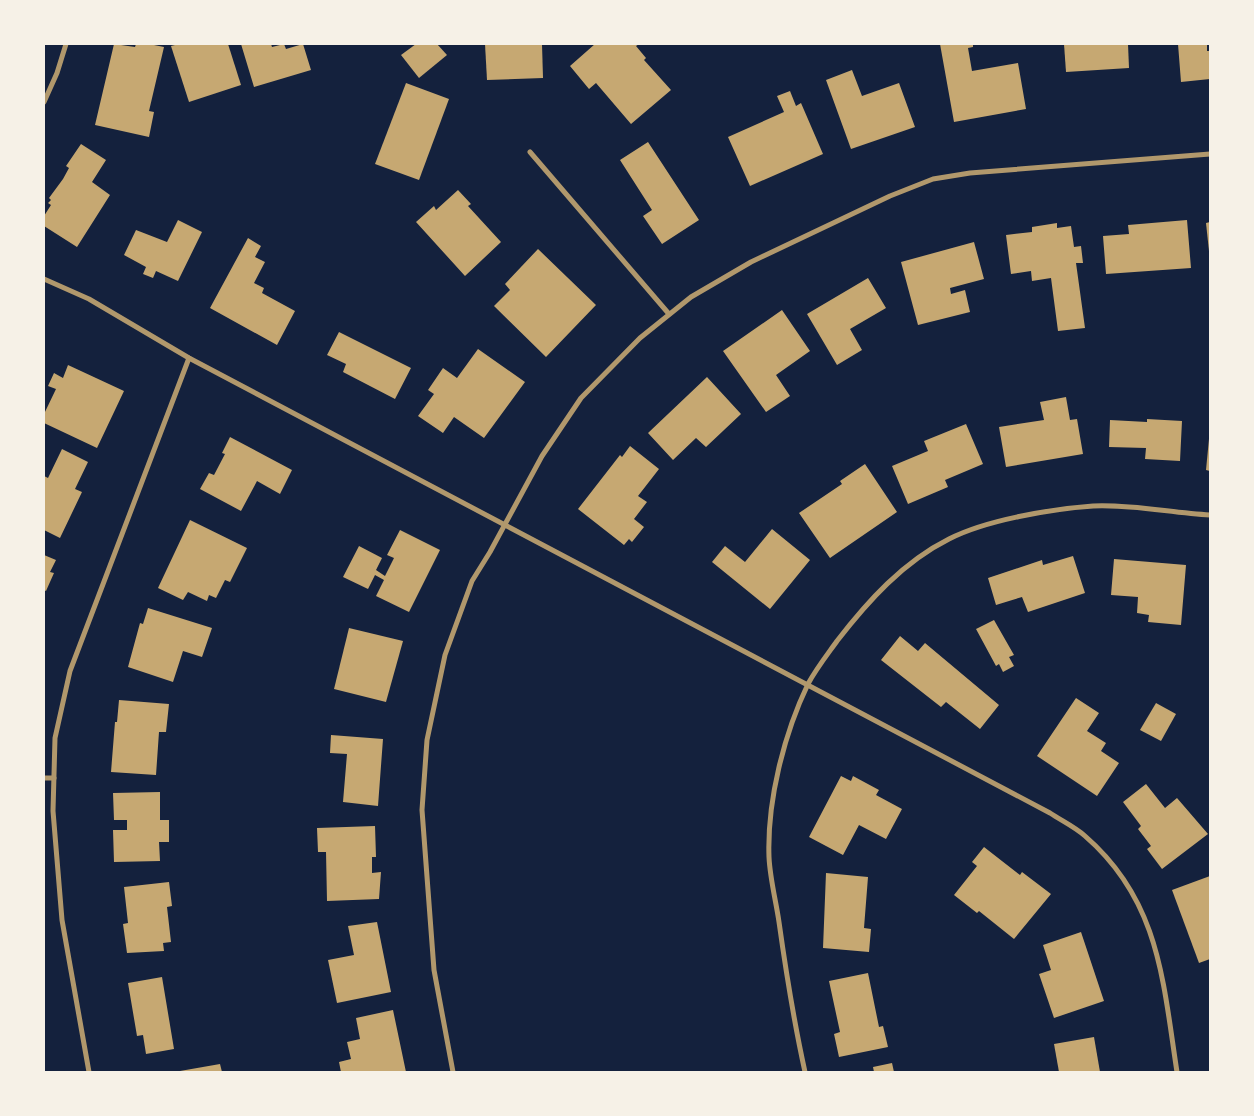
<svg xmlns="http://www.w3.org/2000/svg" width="1254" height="1116" font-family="'Fira Sans Condensed',sans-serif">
<rect width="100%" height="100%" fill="#14213d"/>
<g fill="#c6a872">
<path d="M114,44L135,47L136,44H149L164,47L149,111L154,112L149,137L95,125Z"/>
<path d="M179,44H228L241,85L189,102L171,46Z"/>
<path d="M241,44H271L272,47L284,44L286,49L303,44L311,70L254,87Z"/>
<path d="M416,44H437L447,55L419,78L401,55Z"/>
<path d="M485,44H542L543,78L487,80Z"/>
<path d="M595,44H639L636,46L646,58L644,60L671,90L631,124L596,83L589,89L570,66Z"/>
<path d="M940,44H973V47L968,48L972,71L1018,63L1026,109L954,122Z"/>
<path d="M1064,44H1128L1129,68L1066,72Z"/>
<path d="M1178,44H1207V51H1210V79L1181,82Z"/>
<path d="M852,70L862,96L899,83L915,127L851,149L826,80Z"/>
<path d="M406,83L449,99L419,180L375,164Z"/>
<path d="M790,91L796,106L801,103L823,154L750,186L728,137L784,112L777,96Z"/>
<path d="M648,142L699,220L662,244L643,216L652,210L620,160Z"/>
<path d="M81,144L106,160L92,182L110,195L77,247L44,226V216L51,205L48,203L51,200L49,198L63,179L69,168L66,166Z"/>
<path d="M458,190L471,204L468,206L501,242L465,276L416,222L434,206L436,210Z"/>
<path d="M178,220L202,232L178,281L156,271L153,278L143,274L146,267L124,255L136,230L167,242Z"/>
<path d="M1187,220L1191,268L1106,274L1103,236L1129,234L1128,225Z"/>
<path d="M1210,222V251H1209L1206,223Z"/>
<path d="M1057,223V228L1071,226L1074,247L1081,246L1083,263H1076L1085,328L1058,331L1051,278L1032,281L1031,271L1011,274L1006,235L1032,232V227Z"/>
<path d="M248,238L261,246L255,257L265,262L254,283L264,288L262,293L295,311L277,345L210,308Z"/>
<path d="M974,242L984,279L950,288L951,294L965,290L970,312L918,325L901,262Z"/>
<path d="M538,249L596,305L546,357L494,306L510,290L505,284Z"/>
<path d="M868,278L886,308L850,329L862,350L837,365L807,314Z"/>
<path d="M782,310L810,351L776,375L790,396L766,412L723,351Z"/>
<path d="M339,332L411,368L395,399L343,372L346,364L327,355Z"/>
<path d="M478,349L525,382L484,438L454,417L443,433L418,416L434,394L428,390L443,368L457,378Z"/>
<path d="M68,365L124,391L97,448L44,423V414L56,389L48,386L54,373L63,378Z"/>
<path d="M707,377L741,414L706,447L696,438L673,460L648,433Z"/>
<path d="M1066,397L1070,420L1077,419L1083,454L1006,467L999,427L1044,420L1040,402Z"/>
<path d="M1147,419L1182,421L1180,461L1145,459L1146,448L1109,447L1110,420L1147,422Z"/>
<path d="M966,424L983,464L945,480L948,487L908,504L892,466L928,451L924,441Z"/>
<path d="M230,437L292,470L280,494L257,481L241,511L200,489L209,473L214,475L225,454L222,453Z"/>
<path d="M1209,439L1210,440V471L1206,470Z"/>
<path d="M630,446L659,469L638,496L647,502L634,519L644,527L632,542L629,539L624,545L578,509L620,455L622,457Z"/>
<path d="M62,449L88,462L75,489L82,492L60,538L44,530V476L48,478Z"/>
<path d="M865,464L897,512L830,558L799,513L842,484L840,481Z"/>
<path d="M190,520L247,548L230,582L225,580L216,598L209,595L207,601L188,592L183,600L158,588Z"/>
<path d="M772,529L810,560L770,609L712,562L725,546L745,562Z"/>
<path d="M400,530L440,550L409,612L376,596L384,580L375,575L368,589L343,577L359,546L382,558L376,570L385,576L394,558L387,555Z"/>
<path d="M44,555L56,560L50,572L54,573L46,591L44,590Z"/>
<path d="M1073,556L1085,593L1028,612L1022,597L996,605L988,578L1042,560L1043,565Z"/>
<path d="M1114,559L1186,565L1181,625L1148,622L1149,615L1137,613L1138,597L1111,595Z"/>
<path d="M148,608L212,628L202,657L183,651L173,682L128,667L140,623L143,624Z"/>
<path d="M994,620L1014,655L1009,657L1014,666L1003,672L999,664L996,666L976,629Z"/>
<path d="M349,628L403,641L386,702L334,689Z"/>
<path d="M900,636L918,651L925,643L999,705L980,729L946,702L941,707L881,660Z"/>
<path d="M1076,698L1099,713L1087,731L1106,743L1101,751L1119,763L1097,796L1037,756Z"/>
<path d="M119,700L169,704L166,732H159L156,775L111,772L115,722H117Z"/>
<path d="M1156,703L1176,714L1161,741L1140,730Z"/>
<path d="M331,735L383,739L378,806L343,802L347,754L330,753Z"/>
<path d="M841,776L851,781L853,776L879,790L876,795L902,809L886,839L859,825L843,855L809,837Z"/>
<path d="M1146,784L1165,808L1177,798L1208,834L1162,869L1147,849L1151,846L1138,829L1141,826L1123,802Z"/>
<path d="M160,792V820H169V842H159L160,861L114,862L113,830H127V820H114L113,793Z"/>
<path d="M375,826L376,857H372V873L381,872L379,899L327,901L326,852H318L317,828Z"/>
<path d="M984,847L1020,875L1022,872L1051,894L1014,939L979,911L977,913L954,895L977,866L972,862Z"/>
<path d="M826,873L868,877L864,928L871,929L869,952L823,948Z"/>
<path d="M1210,876V959L1199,963L1172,890Z"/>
<path d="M169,882L172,906L167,907L171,942L163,943L164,951L127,953L123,924L128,923L124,887Z"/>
<path d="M377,922L391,992L337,1003L328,960L354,955L348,926Z"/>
<path d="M1081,932L1104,1001L1054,1018L1039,974L1051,970L1043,945Z"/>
<path d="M868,973L879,1027L883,1026L888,1047L839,1057L834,1034L840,1032L829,981Z"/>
<path d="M162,977L174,1049L146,1054L143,1035L137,1036L128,983Z"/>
<path d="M393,1010L406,1072H341L339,1062L351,1059L347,1042L360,1039L356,1018Z"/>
<path d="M1094,1037L1100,1072H1059L1054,1044Z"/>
<path d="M892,1063L894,1072H874L873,1067Z"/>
<path d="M220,1064L222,1072H180V1071Z"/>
</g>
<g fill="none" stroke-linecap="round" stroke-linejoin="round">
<g stroke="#b1986c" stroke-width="5">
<path d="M44,102L57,73L66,44"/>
<path d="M530,152L669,314"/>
<path d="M44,279L89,299L189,358L1050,813C1062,821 1075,827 1085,836C1160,901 1163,982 1177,1072"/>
<path d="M44,778H54"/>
<path d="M89,1072L62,920L53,811L55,738L70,671L189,358"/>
<path d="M453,1072L434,970L422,810L427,740L445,655L472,581L490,552L542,456L581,398L640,338L691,297L751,262L890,196L933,179L970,173L1210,154"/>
<path d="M805,1072C794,1022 786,972 779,922C776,901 770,879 769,857C767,801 784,734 808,684C816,669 827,655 837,641C868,601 903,562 949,539C986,520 1051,509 1093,506C1132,504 1171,513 1210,515"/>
</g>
</g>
<rect width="1254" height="1116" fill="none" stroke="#f6f1e7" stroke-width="90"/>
</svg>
